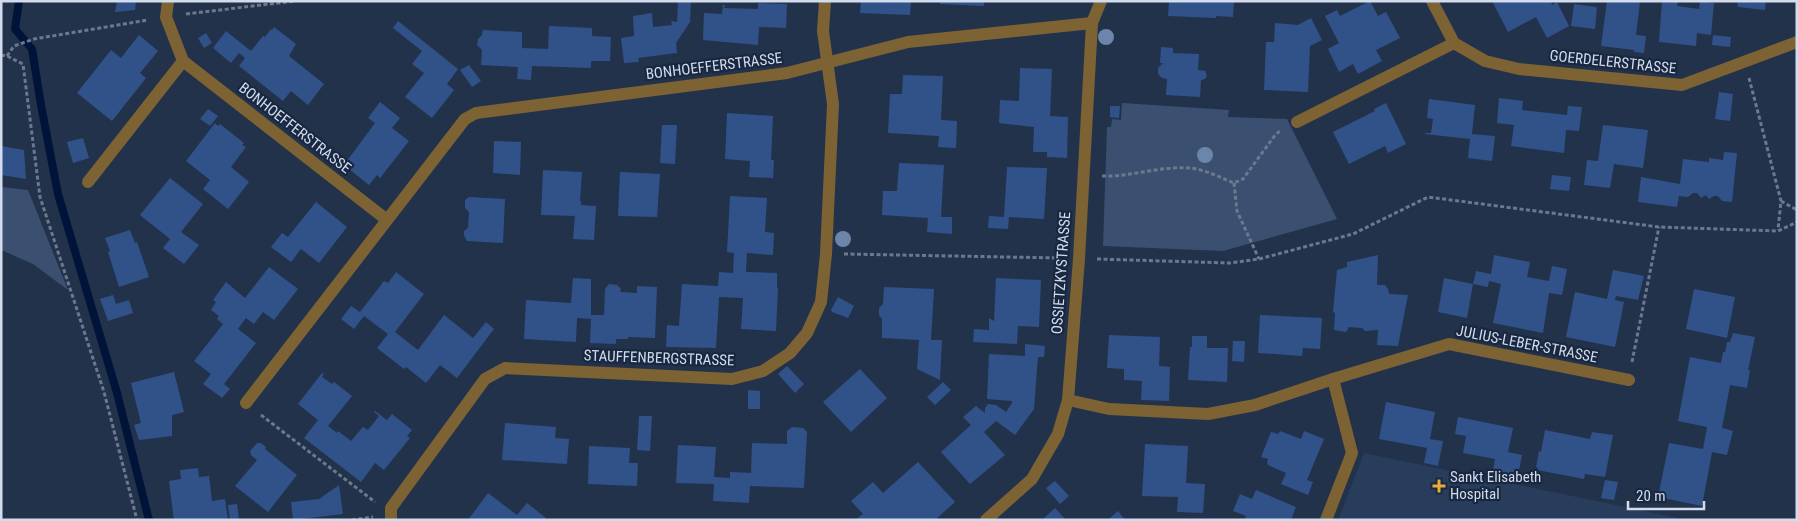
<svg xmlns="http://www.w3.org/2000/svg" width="1798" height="521" font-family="'Roboto Condensed',sans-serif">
<rect width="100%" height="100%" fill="#22324b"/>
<path fill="#283c5b" d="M1364,453L1688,520H1338Z"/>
<g fill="#3b5070">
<path d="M1122,103L1229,110L1228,117L1287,119L1337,219L1223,251L1103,246L1107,127H1111L1112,119L1121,120Z"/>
<path d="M1,187L28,190L68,290L33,264L1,250Z"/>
</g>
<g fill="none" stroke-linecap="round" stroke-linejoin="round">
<path stroke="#00143a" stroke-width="8" d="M19,1L15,29L32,49L41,105L58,194L117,393L149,520"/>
</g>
<g fill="#305289">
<path d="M117,1H136L135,10L115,12Z"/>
<path d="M678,1H691L690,22L676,43L677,53L638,58L639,62L624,63L621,38L634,36L633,16L652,13L653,27L672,25L671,21L677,22Z"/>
<path d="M861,1H911L910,15L860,13Z"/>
<path d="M940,1H984V6L940,4Z"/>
<path d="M1169,1H1234L1233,17L1216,16V18L1168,16Z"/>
<path d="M1370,1L1378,16L1386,12L1400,38L1376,50L1382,61L1358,74L1353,64L1339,72L1328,49L1339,43L1325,16L1337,10L1340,16Z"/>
<path d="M1492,1H1551L1552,5L1557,2L1569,26L1547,38L1536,17L1508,32Z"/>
<path d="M1607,1L1640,2L1636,35L1646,36L1644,53L1634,52V50L1601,46Z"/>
<path d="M1662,1H1678L1677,6L1699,9L1700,1L1714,3L1711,35L1697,33L1696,46L1659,42Z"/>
<path d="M1737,1H1766L1765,10L1738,7Z"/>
<path d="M758,3L787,4L786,28L759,27L758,45L703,40L704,13L722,14L723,5H725L724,8L758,9Z"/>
<path d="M1574,4L1597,7L1595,29L1571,26Z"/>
<path d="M1311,18L1322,40L1310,46L1308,92L1264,90L1266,42H1274L1275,23L1298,25Z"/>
<path d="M398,21L458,69L447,84L454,90L432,118L405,97L424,73L412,64L422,51L393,28Z"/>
<path d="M549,26L592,28V36L611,37L610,61H591V68L532,66L531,80L517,79L518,67L481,65L482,50L477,45L478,39L482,35L483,30L522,32V48L548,49Z"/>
<path d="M274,27L296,44L289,56L324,84L308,105L291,91L283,101L239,66L245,58L239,53L231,63L213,48L226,31L251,51L263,36L265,37L271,29L272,30Z"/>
<path d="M206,33L212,43L204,48L198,38Z"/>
<path d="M139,35L158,51L140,73L146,78L112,121L77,93L111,50L121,58Z"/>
<path d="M1713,35L1731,37L1730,47L1712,45Z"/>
<path d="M1161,47L1173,48V53L1199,54L1198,70L1205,71L1207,76L1205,79L1201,80L1200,97L1166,95L1167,79L1162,78L1158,74V68L1163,63H1160Z"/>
<path d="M469,65L481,81L472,87L460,70Z"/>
<path d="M1020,68L1052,69L1050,116L1068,117L1067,158L1047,157V152H1033L1034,127L999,123L1000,100L1019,101Z"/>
<path d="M903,75L943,76L941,120L957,121L956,148L938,147L939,136L888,133L890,94H902Z"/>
<path d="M1719,92L1733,94L1730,121L1715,119Z"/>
<path d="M1499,98L1523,101L1522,110L1567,115L1568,106L1582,107L1579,131L1566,130L1564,153L1511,146L1514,125L1497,123Z"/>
<path d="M1429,99L1475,105L1472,134L1495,136L1492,161L1468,158L1470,139L1425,134L1426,133H1431L1433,119L1427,118Z"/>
<path d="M380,102L400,118L392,128L409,141L380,178L377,175L369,185L344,165L375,123L368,118Z"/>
<path d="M1386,103L1406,144L1388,153L1385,146L1349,164L1333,132L1375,111L1374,109Z"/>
<path d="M1110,106H1120L1119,118L1110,117Z"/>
<path d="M208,109L218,116L210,126L200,119Z"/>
<path d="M727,113L773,116L771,160H774L773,178L749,177L750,161L725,159Z"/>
<path d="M215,123L218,126L220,124L244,143L242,145L246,147L231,167L249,182L228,209L203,189L210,180L186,161Z"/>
<path d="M662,125H677L675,164L660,163Z"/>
<path d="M1603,125L1648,130L1643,168L1614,164L1610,188L1584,185L1587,160L1598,161Z"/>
<path d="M83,138L89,158L73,163L67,142Z"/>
<path d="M494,141L521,142L520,175L493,173Z"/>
<path d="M1,146L24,150L26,179L1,175Z"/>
<path d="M1724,152L1737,153L1732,202L1722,201L1718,196H1714L1709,199L1706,195L1701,198L1697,193H1693L1688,197L1679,196L1677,207L1638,202L1641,177L1680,184L1683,159L1709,162V158L1723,160Z"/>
<path d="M899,163L944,165L941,217H952V234L927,232L928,218L882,215L883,191H897Z"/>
<path d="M1007,167L1047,168L1044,219L1009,217L1008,229L988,228L989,216L1004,217Z"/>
<path d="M543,170L582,172L580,201H581V205L596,206L594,240L573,239L575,216L541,215Z"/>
<path d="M620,172L660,174L657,217L618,216Z"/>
<path d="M1552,175L1571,177L1569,191L1550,189Z"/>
<path d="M170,178L203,204L181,232L199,245L184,264L163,248L170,239L140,215Z"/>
<path d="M730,196L767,198L765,232L774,233L773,255L747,253L746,272L777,273V288H778L776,331L741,329L743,298L719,297L716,348L666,347L667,325L679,326L682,284L718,286L719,272L733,273L734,253L727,252Z"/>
<path d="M469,197L505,199L503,243L467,241L464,235V231L468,228L469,212L465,208V200Z"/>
<path d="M316,202L347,227L319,263L301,249L291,262L271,247L282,233L288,237Z"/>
<path d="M130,230L135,243L137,242L149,277L119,287L108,252L110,251L105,238Z"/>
<path d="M1378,255L1377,285H1385L1388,289L1389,294L1408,295L1398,346L1377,345L1378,330L1365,331L1362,328L1349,327L1346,332L1334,330L1335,314L1333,311L1337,270L1347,267V262Z"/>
<path d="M1494,255L1530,262L1527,277L1549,281L1552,266L1567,269L1562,295L1549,293L1543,333L1493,323L1501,284L1489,281L1488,287L1473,284L1476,271L1491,274Z"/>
<path d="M269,267L298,289L274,320L263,312L254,324L246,318L238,329L256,343L224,384L230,389L222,398L203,384L211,374L194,361L223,324L217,319L219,316L211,310L216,302L213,300L226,282L245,298Z"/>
<path d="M1613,270L1644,276L1638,300L1616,296L1615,300L1624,302L1615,347L1566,337L1575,292L1607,299Z"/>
<path d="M396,272L424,294L395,332L418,350L444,315L473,338L486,322L494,329L457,378L440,365L426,383L406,367L404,369L377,348L388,334L364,316L354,329L341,319L351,306L360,312L384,281L388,283Z"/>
<path d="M573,278L591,279V315H604L605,289L609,284L617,285L621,289L620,292L637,293V286L657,287L655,338L628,337V339H616V344L590,343L591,319L577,318L576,342L524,339L526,300L571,303Z"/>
<path d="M996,278L1041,280L1039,327L1018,326L1017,344L973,342L974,329L989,330V318L994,321Z"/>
<path d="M1444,278L1473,284L1467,318L1438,312Z"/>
<path d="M884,287L934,289L931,340H942L940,380L917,369L919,340L882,338V319L879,315V308L883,304Z"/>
<path d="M1694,289L1735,297L1727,338L1686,329Z"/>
<path d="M113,295L116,304L129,300L133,313L108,321L100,299Z"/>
<path d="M838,297L854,306L848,318L832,312L831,310Z"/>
<path d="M1260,315L1322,318L1320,349L1303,348L1302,356L1258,353Z"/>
<path d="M1733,333L1755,337L1748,370H1750L1747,388L1730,385L1722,428L1733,431L1727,455L1712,452L1702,506L1658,497L1669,443L1703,449L1707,427L1678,421L1690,357L1721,363L1723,352H1725L1727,342H1730Z"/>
<path d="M1109,335L1160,337L1159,366L1170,367L1169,401L1141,400L1142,381L1124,380V369L1107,368Z"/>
<path d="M1192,336H1207V348H1228L1227,382L1188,380L1190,347H1192Z"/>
<path d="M1233,341H1245L1244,362L1232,361Z"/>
<path d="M1025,344L1045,346L1044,357H1038L1034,409L1015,435L996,421L984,432L1005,455L970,484L941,452L971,425L963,417L976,406L985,413V408L988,404L996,405L1006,412L1012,403V401L987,399L989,354L1025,356Z"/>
<path d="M787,366L804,384L795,393L778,374Z"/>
<path d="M860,369L887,398L851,432L823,402Z"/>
<path d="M174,372L184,412L172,415V436L139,440L134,425L141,423L131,383Z"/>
<path d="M322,373L324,374L322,377L332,384L334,382L352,396L328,426L337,433L338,431L351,441L363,427L368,430L379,416L374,412L375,411L387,420L392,414L412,430L407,436L410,438L384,470L375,463L361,482L304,438L318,420L298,404Z"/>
<path d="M943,382L951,390L935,405L927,397Z"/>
<path d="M748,390L760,391V409H748Z"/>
<path d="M1386,402L1435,412L1430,439L1443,441L1438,466L1424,463L1427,448L1379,439Z"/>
<path d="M639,416H652L650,451L637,450Z"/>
<path d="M1458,417L1513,428L1508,452L1522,455L1517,481L1492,476L1495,459L1463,453L1466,436L1455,434Z"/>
<path d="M505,423L556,427L555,438L569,439L567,464L502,460Z"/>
<path d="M792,427L803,428L807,432L804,488L750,486L749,503L713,501L714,484L676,483L678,445L716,447L714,477L730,478V472L751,473L752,443L787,444V431Z"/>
<path d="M1545,430L1590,439L1592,432L1613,435L1605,477L1585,474L1584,479L1537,470L1538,468L1536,467L1539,451L1541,452Z"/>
<path d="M1280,431L1301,439L1304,431L1324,439L1307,480L1313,482L1308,495L1281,484L1286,473L1270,466L1267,464L1268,459L1261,457L1271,432L1278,434Z"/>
<path d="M257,443H261L266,447L265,449L297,475L268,512L235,486L257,460L251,455L250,451Z"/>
<path d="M1145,444L1188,446L1186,483L1205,484L1203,513L1177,512L1178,497L1142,496Z"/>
<path d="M589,446L630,448L629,463H638L637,486L588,484Z"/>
<path d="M918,462L955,502L935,520H855L863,514L851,501L873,482L883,493Z"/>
<path d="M198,468L199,477L209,476L212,501L225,499L228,520H174L169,481L181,479L180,470Z"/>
<path d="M1605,480L1618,482L1614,500L1601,498Z"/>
<path d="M1055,481L1069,496L1060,504L1046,488Z"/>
<path d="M339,485L343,514L293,520L291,502L319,499Z"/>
<path d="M1256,490L1296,507L1291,520H1244L1246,516L1233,511L1240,494L1252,499Z"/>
<path d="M488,493L517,515L527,503L546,518L544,520H468Z"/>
<path d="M237,504L239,520H230L228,505Z"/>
<path d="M1055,508L1066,520H1045L1044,518Z"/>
<path d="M1118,511L1125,520H1108Z"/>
</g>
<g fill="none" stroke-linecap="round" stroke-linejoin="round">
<g stroke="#6b798e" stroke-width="3" stroke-dasharray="4 2.5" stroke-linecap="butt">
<path d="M186,14L295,1"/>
<path d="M1,55L7,56L23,64L40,197L104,392L137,520"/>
<path d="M7,56L14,46L34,39L148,20"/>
<path d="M1749,78L1781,201L1778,230"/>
<path d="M1102,176C1131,177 1159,166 1189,168C1204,169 1219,177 1234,183L1243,179L1276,134L1280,131"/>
<path d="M1234,183L1237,211L1259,259"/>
<path d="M1781,201L1797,210"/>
<path d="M844,254L1060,258"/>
<path d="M1097,259L1230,263L1259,259L1353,234L1428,197L1659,227L1778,231L1797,222"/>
<path d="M1632,362L1659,227"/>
<path d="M261,415L375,502"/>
<path d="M352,520L373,517"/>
</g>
<g stroke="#7d6234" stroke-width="12">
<path d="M168,1L166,17L183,61L387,220"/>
<path d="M1432,1L1454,43L1485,61L1519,69L1682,85L1797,42"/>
<path d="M1297,122L1454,43"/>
<path d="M88,182L183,61"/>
<path d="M1068,400L1109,409L1208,414L1255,405L1333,379L1449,344L1629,380"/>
<path d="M246,403L465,119L476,113L787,73L908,42L1092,23"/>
<path d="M391,520V508L485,379L505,368L732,379L763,371L790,353L807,333L821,302L826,254L833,104L823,31L825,1"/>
<path d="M986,520L1032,479L1058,434L1068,400L1079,259L1092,23L1101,1"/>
<path d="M1326,520L1352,453L1333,379"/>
</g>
</g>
<g fill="#6c85ab">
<circle cx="1106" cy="37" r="8"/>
<circle cx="1205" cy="155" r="8"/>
<circle cx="843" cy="239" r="8"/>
</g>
<path fill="#e8ab37" stroke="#192840" stroke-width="2" d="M1436.5 478.5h5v5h5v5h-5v5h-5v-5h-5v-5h5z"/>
<g text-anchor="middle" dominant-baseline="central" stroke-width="4.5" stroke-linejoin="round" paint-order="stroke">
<g font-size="15" fill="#d2dced" stroke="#192840">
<text transform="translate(1613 62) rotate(6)">GOERDELERSTRASSE</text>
<text transform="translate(714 66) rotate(-7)">BONHOEFFERSTRASSE</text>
<text transform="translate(295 128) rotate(38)">BONHOEFFERSTRASSE</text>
<text transform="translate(1061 273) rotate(-86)">OSSIETZKYSTRASSE</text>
<text transform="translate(1527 344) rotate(11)">JULIUS-LEBER-STRASSE</text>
<text transform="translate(659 358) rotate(2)">STAUFFENBERGSTRASSE</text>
</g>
<g font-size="15" fill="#d2dced" stroke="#192840" text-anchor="start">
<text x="1450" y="477">Sankt Elisabeth<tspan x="1450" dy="17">Hospital</tspan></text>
</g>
</g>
<rect width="1798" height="521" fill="none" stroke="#d2dced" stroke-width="5"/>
<path d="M1628 501v8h76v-8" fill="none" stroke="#d2dced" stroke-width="2.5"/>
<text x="1636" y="501" font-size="15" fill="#d2dced" stroke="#192840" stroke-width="4" paint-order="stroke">20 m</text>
</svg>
